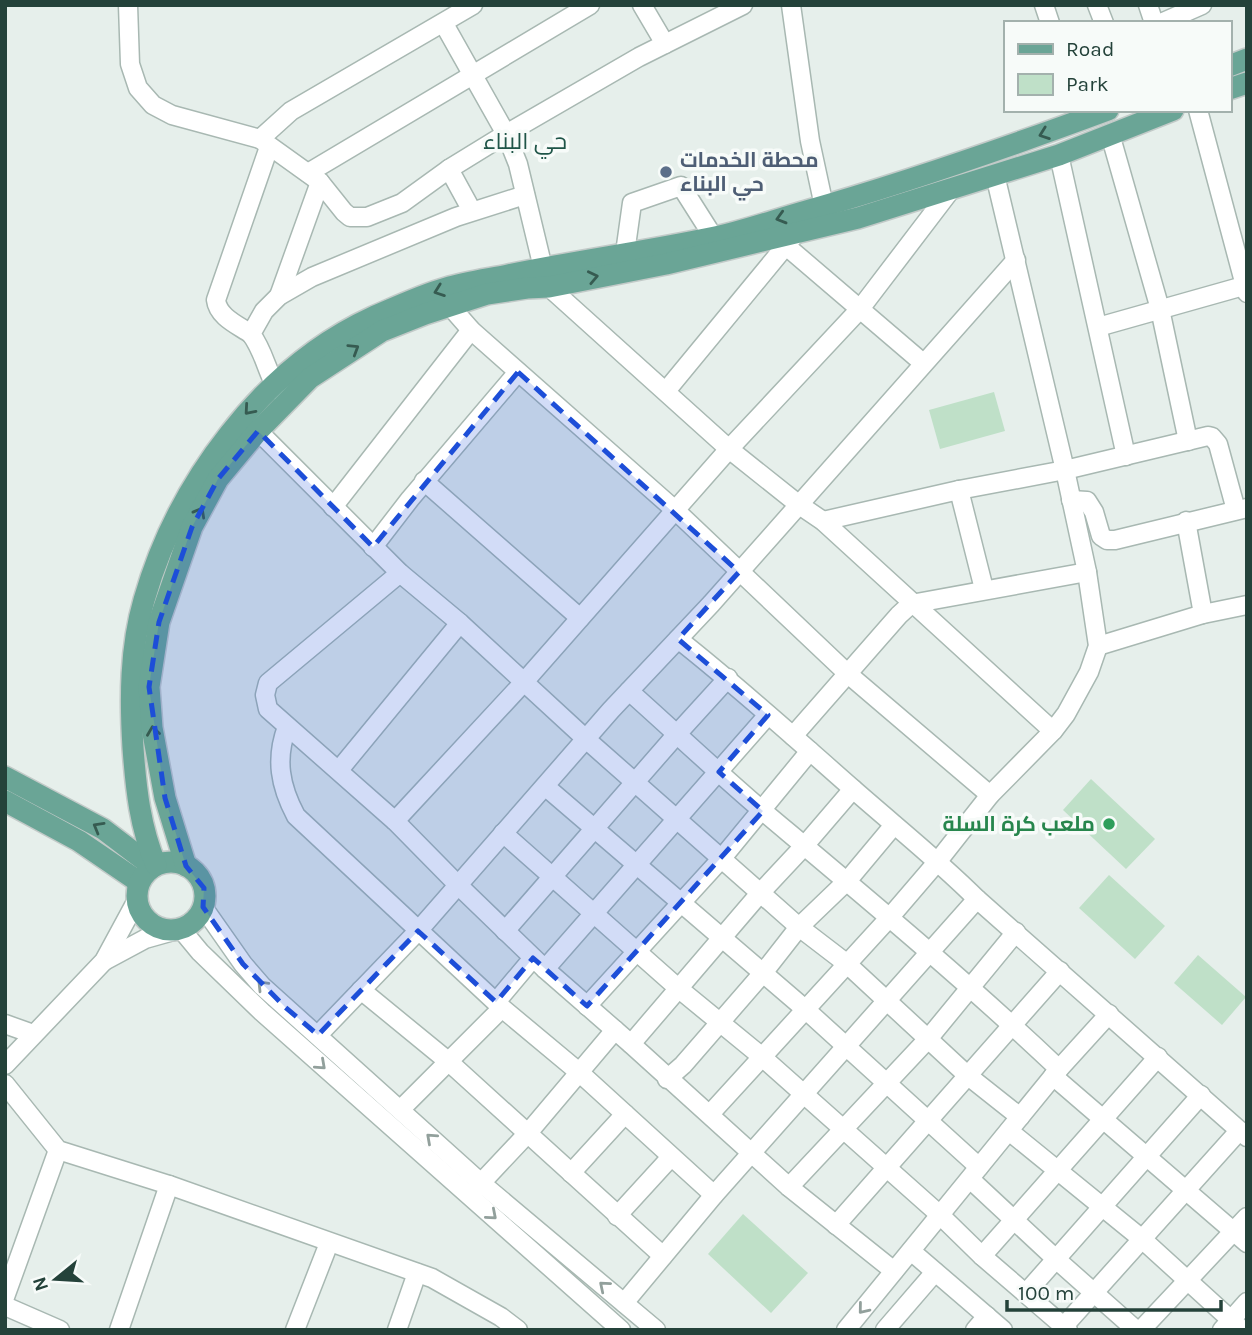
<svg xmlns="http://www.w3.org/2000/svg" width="1252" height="1335" font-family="Karla,Cairo,sans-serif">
<rect width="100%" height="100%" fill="#e6efeb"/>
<g fill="#bfe0c8">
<path d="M994,392L1005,431L940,449L929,410Z"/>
<path d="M1091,779L1155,839L1126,869L1063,810Z"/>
<path d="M1109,875L1165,926L1135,959L1079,908Z"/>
<path d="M1198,955L1246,997L1222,1025L1174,983Z"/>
<path d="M743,1214L808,1273L771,1313L708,1254Z"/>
</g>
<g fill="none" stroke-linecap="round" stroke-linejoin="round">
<g stroke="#a8b8b2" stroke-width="21">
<g id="minor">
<path d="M128,5L130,64L138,88L153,105L172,115L260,139L320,182L344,212L350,217H367L402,203L449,169L506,134L639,57L743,5"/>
<path d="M642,5L665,44"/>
<path d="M791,5L810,141L824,206"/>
<path d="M1044,5L1050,23"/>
<path d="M1097,5L1104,23"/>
<path d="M1148,5L1154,23"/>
<path d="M1161,23L1202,5"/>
<path d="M444,24L506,134L518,164L543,268"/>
<path d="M1198,110L1247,293"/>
<path d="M1110,134L1160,309L1188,441"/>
<path d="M260,139L291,111L473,5"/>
<path d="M1059,155L1126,456"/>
<path d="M449,169L472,211"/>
<path d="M308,173L590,5"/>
<path d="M785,245L923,363"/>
<path d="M625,253L632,203L681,186L714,238"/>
<path d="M549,287L729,449L798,504L823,521L1053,731"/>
<path d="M279,296L320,182"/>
<path d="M450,306L471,330L675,510L848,674L990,795"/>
<path d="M1098,327L1247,285"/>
<path d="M251,334C238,325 218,317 216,300L269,147"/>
<path d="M666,391L797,232"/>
<path d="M281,393C267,377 266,354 251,334L264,311L279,296L312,277L456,217L525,195"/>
<path d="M258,431L400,573L460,623L587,740L799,927L846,963L967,1075L1020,1117"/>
<path d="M424,481L580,618"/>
<path d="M959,490L984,589"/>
<path d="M1071,500L1087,501L1094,512L1101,536L1107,540H1115L1247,508"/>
<path d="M333,507L471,330"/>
<path d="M823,521L959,490L1065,470L1208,436L1212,437L1218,444L1236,510"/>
<path d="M1186,521L1203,614"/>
<path d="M373,547L410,499L518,372"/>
<path d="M400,573L268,683L265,695L268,709L395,821L458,885L545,969L631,1044L789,1187L894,1271"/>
<path d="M678,639C739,687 795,738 853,789C895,826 938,860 977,899L1247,1137"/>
<path d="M1098,646L1203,614L1247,605"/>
<path d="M629,691C674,731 718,773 764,812C864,896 964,979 1059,1069"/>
<path d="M287,727C275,759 280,786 296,816L502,1008L580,1073L714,1195"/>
<path d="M793,736L899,615L911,604L1087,572"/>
<path d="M339,770L460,623"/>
<path d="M546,787L805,1009L979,1167"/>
<path d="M395,821L524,682L729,449L860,309L953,187"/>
<path d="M503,833L678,988L761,1056L940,1215L982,1256L1068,1330"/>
<path d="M203,907L243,964L262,986L481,1183L656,1330"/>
<path d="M181,929L200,952L262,1012L621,1330"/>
<path d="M505,931L677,734L728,678"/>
<path d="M104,961L145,939L177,930"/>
<path d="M545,969L768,715"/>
<path d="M361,990L449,1062L663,1256"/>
<path d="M496,1002L533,958"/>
<path d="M587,1006L722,858L810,751"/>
<path d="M5,1024L33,1034"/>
<path d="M318,1035L418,931L611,710L711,604L1016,260"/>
<path d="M631,1044L761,892L805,845L853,789"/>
<path d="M5,1065L104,961L137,900"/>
<path d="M1053,1076L1247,1243"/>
<path d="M667,1079L683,1065L763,973L799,927L848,880L894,825"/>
<path d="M5,1084L58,1150L169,1185L432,1278L501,1317L518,1330"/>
<path d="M400,1110L502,1008"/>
<path d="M710,1114L890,917L938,861L990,795L1053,731L1066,714L1089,672L1098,646L1087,572L1065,470L995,175"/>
<path d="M1009,1131L1142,1239L1242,1330"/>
<path d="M571,1173L625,1114"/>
<path d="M970,1179L1057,1260L1136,1330"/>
<path d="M481,1183L528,1133L615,1030"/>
<path d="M789,1187L928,1039L1016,932"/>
<path d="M617,1216L671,1157"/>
<path d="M836,1225L1060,971"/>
<path d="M911,1251L1003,1330"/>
<path d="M982,1256L1158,1057"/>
<path d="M1026,1293L1201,1095"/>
<path d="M5,1297L58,1150"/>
<path d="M624,1303L714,1195L977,899"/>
<path d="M5,1306L60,1330"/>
<path d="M1064,1326L1239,1131"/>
<path d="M119,1330L169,1185"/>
<path d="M295,1330L329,1243"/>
<path d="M397,1330L417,1273"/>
<path d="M846,1330L1059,1069L1109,1014"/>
<path d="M885,1330L935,1272"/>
<path d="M975,1330L987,1316"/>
<path d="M1141,1330L1247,1217"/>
<path d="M1222,1330L1247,1302"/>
</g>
</g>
<g stroke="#c2cac8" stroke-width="24">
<g id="major">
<path d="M1229,66L1247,59"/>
<path d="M1229,89L1247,83"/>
<path d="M5,777L103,829L153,867"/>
<path d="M5,801L79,841L139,882"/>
<circle cx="171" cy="896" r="34"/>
<path d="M156,865C140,827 136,789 133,748C130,699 130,648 144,600C177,484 262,368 373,317C396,307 421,295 446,288C466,282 488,279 508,275C575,261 643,252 710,238C742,232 774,220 806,211C908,182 1008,147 1108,110"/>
<path d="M186,866L165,798L152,728L149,687L159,622L192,527L218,479L258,431L310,378L382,331L425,314L487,294L527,288L549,287L666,264L858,218L1059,155L1173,110"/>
</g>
</g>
<use href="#minor" stroke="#fff" stroke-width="18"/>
<use href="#major" stroke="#6aa596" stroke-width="21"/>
</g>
<defs><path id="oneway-chevron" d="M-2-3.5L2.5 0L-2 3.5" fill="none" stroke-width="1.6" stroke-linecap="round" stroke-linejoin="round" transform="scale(1.75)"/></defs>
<g stroke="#365b51">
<use href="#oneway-chevron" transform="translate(1044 134) rotate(160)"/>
<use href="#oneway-chevron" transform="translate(781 218) rotate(164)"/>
<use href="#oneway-chevron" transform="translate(593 277) rotate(-12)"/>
<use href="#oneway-chevron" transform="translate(439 291) rotate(160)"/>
<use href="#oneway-chevron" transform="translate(354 349) rotate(-32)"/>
<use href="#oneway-chevron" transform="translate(249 410) rotate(131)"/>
<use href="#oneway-chevron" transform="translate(200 512) rotate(-61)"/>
<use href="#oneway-chevron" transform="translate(153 731) rotate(-98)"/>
<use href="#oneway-chevron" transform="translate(98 827) rotate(-150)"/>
</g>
<g stroke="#92a09c">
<use href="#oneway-chevron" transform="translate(262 985) rotate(-134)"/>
<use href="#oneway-chevron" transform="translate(321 1065) rotate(42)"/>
<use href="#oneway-chevron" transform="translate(431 1138) rotate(-138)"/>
<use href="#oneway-chevron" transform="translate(492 1215) rotate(41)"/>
<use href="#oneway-chevron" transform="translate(604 1286) rotate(-140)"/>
<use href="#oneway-chevron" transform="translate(863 1309) rotate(129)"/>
</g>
<path fill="#1d4ed8" fill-opacity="0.2" stroke="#1d4ed8" stroke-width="5" stroke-dasharray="14 9" stroke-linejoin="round" d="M518,372L739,572L678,639L768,715L719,772L763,811L587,1006L533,958L496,1002L418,931L318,1035L285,1007L243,964L203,907L204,888L186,866L165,798L149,687L159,622L192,527L218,479L258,431L373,547Z"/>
<circle fill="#5c6f8a" stroke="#f7fbf9" stroke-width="2.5" cx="666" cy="172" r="7"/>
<circle fill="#2e9e5b" stroke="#f7fbf9" stroke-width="2.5" cx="1109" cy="824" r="7"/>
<g text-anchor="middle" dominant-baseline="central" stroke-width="7" stroke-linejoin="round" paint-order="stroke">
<g font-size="21" font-weight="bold" fill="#4e5e75" stroke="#f7fbf9" text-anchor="start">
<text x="680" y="160">محطة الخدمات<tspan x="680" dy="24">حي البناء</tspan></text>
</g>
<g font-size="21" font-weight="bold" fill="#27864d" stroke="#f7fbf9" text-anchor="end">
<text x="1095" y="824">ملعب كرة السلة</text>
</g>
<g font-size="23" fill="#1f5548" stroke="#f7fbf9">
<text x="525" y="141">حي البناء</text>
</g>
</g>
<rect width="1252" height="1335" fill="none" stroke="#24423a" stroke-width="14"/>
<rect x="1004" y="21" width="228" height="91" fill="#f7fbf9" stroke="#a3b1ad" stroke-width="2"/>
<rect x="1018" y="44" width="35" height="10" fill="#6aa596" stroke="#a3b1ad" stroke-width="2"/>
<text x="1066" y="56" font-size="21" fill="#24423a">Road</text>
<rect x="1018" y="74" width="35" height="21" fill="#bfe0c8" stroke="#a3b1ad" stroke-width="2"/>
<text x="1066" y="91" font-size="21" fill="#24423a">Park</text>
<g transform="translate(56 1279) rotate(252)" stroke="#f7fbf9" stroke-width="5" paint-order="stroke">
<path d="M0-5L12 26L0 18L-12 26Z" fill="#24423a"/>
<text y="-10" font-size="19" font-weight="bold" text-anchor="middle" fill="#24423a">N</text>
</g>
<path d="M1007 1300v10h214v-10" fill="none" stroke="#24423a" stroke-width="3.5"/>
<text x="1018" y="1300" font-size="21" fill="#24423a" stroke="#f7fbf9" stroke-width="5" paint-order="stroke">100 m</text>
</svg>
